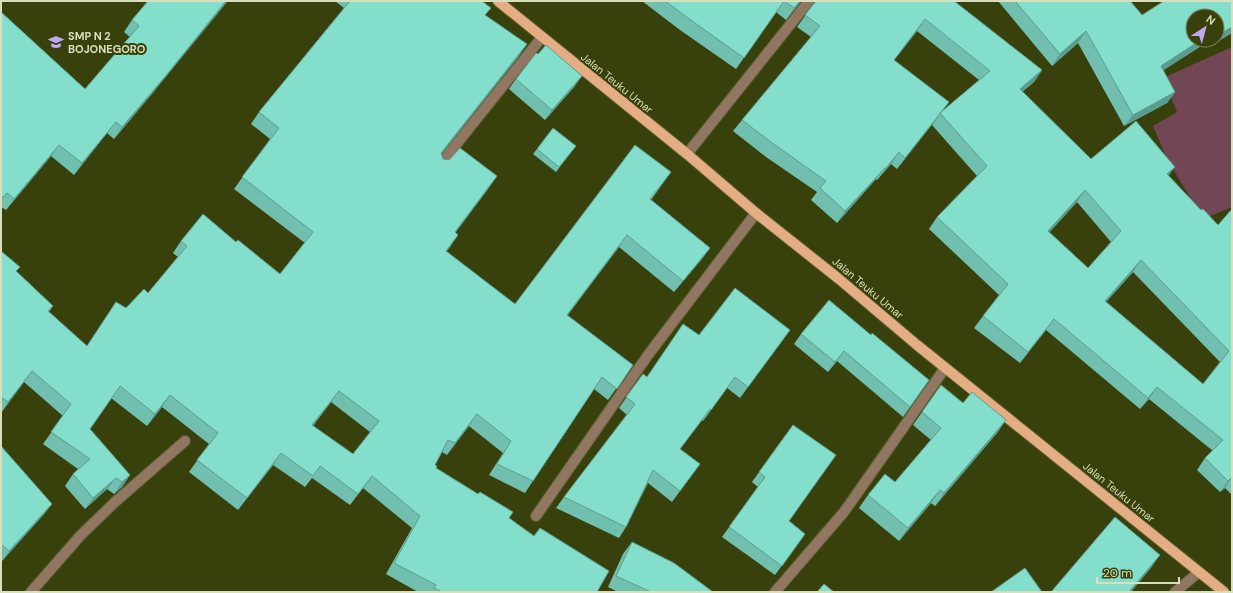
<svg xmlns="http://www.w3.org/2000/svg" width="1233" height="593" font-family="'DM Sans',sans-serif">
<rect width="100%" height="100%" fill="#38410b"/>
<path fill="#724654" d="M1232,47V207L1203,219L1167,159L1153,126L1177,112L1163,78Z"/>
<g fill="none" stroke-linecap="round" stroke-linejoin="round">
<g stroke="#555d2b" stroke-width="12">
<g id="minor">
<path d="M687,154L809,1"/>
<path d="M439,166L542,37"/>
<path d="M536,516L648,355L756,213"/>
<path d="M31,592L80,536L115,502L185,441"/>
<path d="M775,592L844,512L945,368"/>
<path d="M1175,592L1199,572"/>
</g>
</g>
<g stroke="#555d2b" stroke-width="12">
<path id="major" d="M498,1L687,154L756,213L839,279L917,345L1224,592"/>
</g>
<use href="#minor" stroke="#917661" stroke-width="10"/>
<use href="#major" stroke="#e5ad83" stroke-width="10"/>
</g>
<g fill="#71c0af" fill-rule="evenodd">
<path d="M148,1L156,89L114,139L107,133L74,175L51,156L6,210L1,207V12L85,89L130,37L124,32L132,20Z"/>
<path d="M335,1H482L486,16L519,56L441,154L443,159L497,176L455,233L450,247L446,252L515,304L671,172L651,200L710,248L701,260L674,292L619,247L567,315L633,365L608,400L594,389L525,493L489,475L503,453L469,426L447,455L442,452L435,465L436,468L509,518L597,592H418L386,574L412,528L363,488L350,505L312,478L305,487L273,465L238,510L189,472L209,444L162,407L147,426L111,398L90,429L130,475L122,487L114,494L107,489L85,509L65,486L73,474L78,469L43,444L63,416L24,382L1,413V251L17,272L53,306L49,312L87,346L116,302L126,308L148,293L178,257L173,253L181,241L236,242L280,274L305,243L234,189L270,139L251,124L259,112L344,8ZM331,402L370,432L353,454L313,426Z"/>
<path d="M642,1H801L786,20L776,12L736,69L680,30Z"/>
<path d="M815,1H954L1042,70L1034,82L1022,92L1091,159L1169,176L1201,210L1218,225L1232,209V495L1225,488L1220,492L1197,470L1205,458L1213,451L1149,399L1140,409L1046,330L1020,363L974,328L983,316L999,295L929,229L937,217L977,176L932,125L938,117L897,169L891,164L877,180L876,179L837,223L811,200L817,192L766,157L733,131L742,120L811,37L797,27L815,2ZM917,31L979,80L941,113L894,60ZM1077,202L1111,242L1088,268L1049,232ZM1133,272L1220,362L1203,384L1106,302Z"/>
<path d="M998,1H1130L1142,15L1232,1V33L1215,43L1213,40H1217V16L1163,70L1175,92L1167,103L1124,126L1078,43L1052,66Z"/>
<path d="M516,79L575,86L545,120L509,89Z"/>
<path d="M576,146L556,172L533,154L537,149Z"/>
<path d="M683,324L699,335L790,330L740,398L727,388L703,421L702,420L680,449L700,464L672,502L648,483L626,527L619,538L556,508L564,497L627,415L619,408L643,374L647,377Z"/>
<path d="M801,334L871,335L929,380L903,417L837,361L828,372L794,344Z"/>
<path d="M941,385L963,403L1006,420L997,433L935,506L931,503L899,541L859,508L868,495L895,482L931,440L913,425Z"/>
<path d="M793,425L789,521L805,534L775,575L722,537L758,487L752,482Z"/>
<path d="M1,446L45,513L2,561L1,560Z"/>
<path d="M632,542L713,592H618L608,587L623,554Z"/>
</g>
<g fill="#5c9c8e">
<path d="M226,1H228L156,89L114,139L122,127Z"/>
<path d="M800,1H801L786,20L794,8Z"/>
<path d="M925,19L917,31L885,72L894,60Z"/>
<path d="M1232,27V33L1215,43L1223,32Z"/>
<path d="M1086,31L1078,43L1052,66L1060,54Z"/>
<path d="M1201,40H1211L1153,77L1161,66Z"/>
<path d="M527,44L519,56L433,165L441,153Z"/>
<path d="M1042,70L1034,82L1011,101L1020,89Z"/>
<path d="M582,76L575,86L545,120L552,110Z"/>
<path d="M1175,92L1167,103L1124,126L1133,115Z"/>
<path d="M949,102L941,113L897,169L905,158Z"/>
<path d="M116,122L107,133L74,175L82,163Z"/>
<path d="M59,145L51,156L6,210L14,199Z"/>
<path d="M899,152L891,164L877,180L886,168Z"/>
<path d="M1175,167L1167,178V174Z"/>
<path d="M885,168L876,179L837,223L845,211Z"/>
<path d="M497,176L489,188L447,244L455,232Z"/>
<path d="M1085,190L1077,202L1040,243L1048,231Z"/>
<path d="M458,235L450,247L438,263L446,251Z"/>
<path d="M627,235L619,247L559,327L567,315Z"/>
<path d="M710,248L701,260L674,292Z"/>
<path d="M1141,260L1133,272L1097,312L1105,301Z"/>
<path d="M1054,319L1046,330L1020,363L1028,352Z"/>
<path d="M844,351L837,361L828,372L835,362Z"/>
<path d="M32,371L24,382L1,413L8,402Z"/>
<path d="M1157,387L1149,399L1140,409L1148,398Z"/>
<path d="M339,391L331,402L304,437L312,425Z"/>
<path d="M170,395L162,407L147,426L155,414Z"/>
<path d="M710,409L702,420L672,460L680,449Z"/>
<path d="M477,414L469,426L447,455L455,443Z"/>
<path d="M1006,420L997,433L935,506L944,493Z"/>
<path d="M281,453L273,465L238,510L247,498Z"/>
<path d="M130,475L122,487L114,494L122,482Z"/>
<path d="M1232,477L1225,488L1220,492L1228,481Z"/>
<path d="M116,478L107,489L85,509L93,498Z"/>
<path d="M940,490L931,503L899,541L908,528Z"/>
<path d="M52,504L45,513L2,561L9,551Z"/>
<path d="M1160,555L1151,568L1131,592H1129Z"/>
</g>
<g fill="#83dfcb" stroke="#5c9c8e" fill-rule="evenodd">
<path d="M148,1H226L164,78L122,127L116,122L82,163L59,145L14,199L7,193L1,199V12L85,89L139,26L132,20Z"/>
<path d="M350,1H482L491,8L485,15L527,44L441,153L443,159L449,160L460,148L497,176L455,232L458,235L446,251L515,304L635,145L671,172L650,199L710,248L683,281L627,235L567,315L633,365L617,389L602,377L533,481L497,464L511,441L477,414L455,443L448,440L435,465L437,466L436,468L478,494L480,492L513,512L509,518L534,536L540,528L609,571L597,592H442L434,588L436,585L394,563L420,516L372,476L358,494L320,466L313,476L281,453L247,498L197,460L218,433L170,395L155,414L120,386L90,429L130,475L122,482L116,478L93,498L73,474L90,459L51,432L71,404L32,371L8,402L1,397V251L20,267L16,271L53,306L48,311L87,346L116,302L126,308L144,289L148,293L187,246L181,241L203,214L236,242L238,240L280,274L313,232L242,177L279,128L259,112ZM339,391L379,421L353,454L312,425Z"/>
<path d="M665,1H784L744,58L688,18Z"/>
<path d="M784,1H800L794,8Z"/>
<path d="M816,1H954L1042,70L1020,89L1091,159L1136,121L1175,167L1167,174L1201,210L1203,209L1218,225L1232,209V477L1228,481L1205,458L1223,440L1157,387L1148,398L1054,319L1028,352L983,316L1008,284L937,217L987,166L940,113L990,71L925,19L894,60L949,102L905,158L899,152L886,168H885L845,211L820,188L826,181L775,145L742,120L820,26L805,15ZM1085,190L1121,231L1088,268L1048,231ZM1141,260L1229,351L1203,384L1105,301Z"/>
<path d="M1015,1H1130L1142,15L1164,1H1232V27L1223,32L1221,28L1217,30V16H1193V40H1201L1161,66L1175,92L1133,115L1086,31L1060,54Z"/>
<path d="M546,45L582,76L552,110L516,79L536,53L538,54Z"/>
<path d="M553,128L576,146L559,167L537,149Z"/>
<path d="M735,288L790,330L748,387L735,377L711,410L710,409L680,449L700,464L680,491L653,470L626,527L564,497L635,404L626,397L643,374L647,377L683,324L699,335Z"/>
<path d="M829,300L871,335L872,333L929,380L910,407L844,351L835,362L801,334Z"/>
<path d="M941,385L963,403L972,392L1006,420L944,493L940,490L908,528L868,495L885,474L895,482L941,428L922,412Z"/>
<path d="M793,425L836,455L789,521L805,534L782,566L729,527L765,477L759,472Z"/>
<path d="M1,446L52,504L9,551L1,544Z"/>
<path d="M1115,517L1160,555L1129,592H1051Z"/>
<path d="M632,542L674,563L713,592H651L616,576Z"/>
<path d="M1025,568L1042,592H991Z"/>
<path d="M824,584L834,592H817Z"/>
</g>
<defs>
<g id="school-bare" transform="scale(1.2)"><path d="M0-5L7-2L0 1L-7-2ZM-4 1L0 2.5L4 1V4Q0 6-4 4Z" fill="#c0a8f3" stroke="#38410b" stroke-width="2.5" paint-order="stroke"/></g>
</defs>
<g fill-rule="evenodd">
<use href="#school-bare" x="56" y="42"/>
</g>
<g text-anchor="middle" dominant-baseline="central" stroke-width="4" stroke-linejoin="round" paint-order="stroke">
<g font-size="11" font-weight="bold" fill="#d7dfbd" stroke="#38410b" text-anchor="start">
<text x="68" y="36">SMP N 2<tspan x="68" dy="13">BOJONEGORO</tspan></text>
</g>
<g font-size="11" fill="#d7dfbd" stroke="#38410b">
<text transform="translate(617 83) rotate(39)">Jalan Teuku Umar</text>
<text transform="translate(868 288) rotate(40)">Jalan Teuku Umar</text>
<text transform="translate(1119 492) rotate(39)">Jalan Teuku Umar</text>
</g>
</g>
<rect width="1233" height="593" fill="none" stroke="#d7dfbd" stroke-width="4"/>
<g transform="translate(1205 28) rotate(36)"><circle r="19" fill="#38410b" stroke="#788052"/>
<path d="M0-3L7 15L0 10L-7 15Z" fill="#c0a8f3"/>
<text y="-6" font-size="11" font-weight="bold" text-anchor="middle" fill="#d7dfbd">N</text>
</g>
<path d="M1097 577v6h82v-6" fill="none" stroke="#d7dfbd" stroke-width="2"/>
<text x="1103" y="577" font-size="12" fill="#d7dfbd" stroke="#38410b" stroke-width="3" paint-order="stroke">20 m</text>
</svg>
